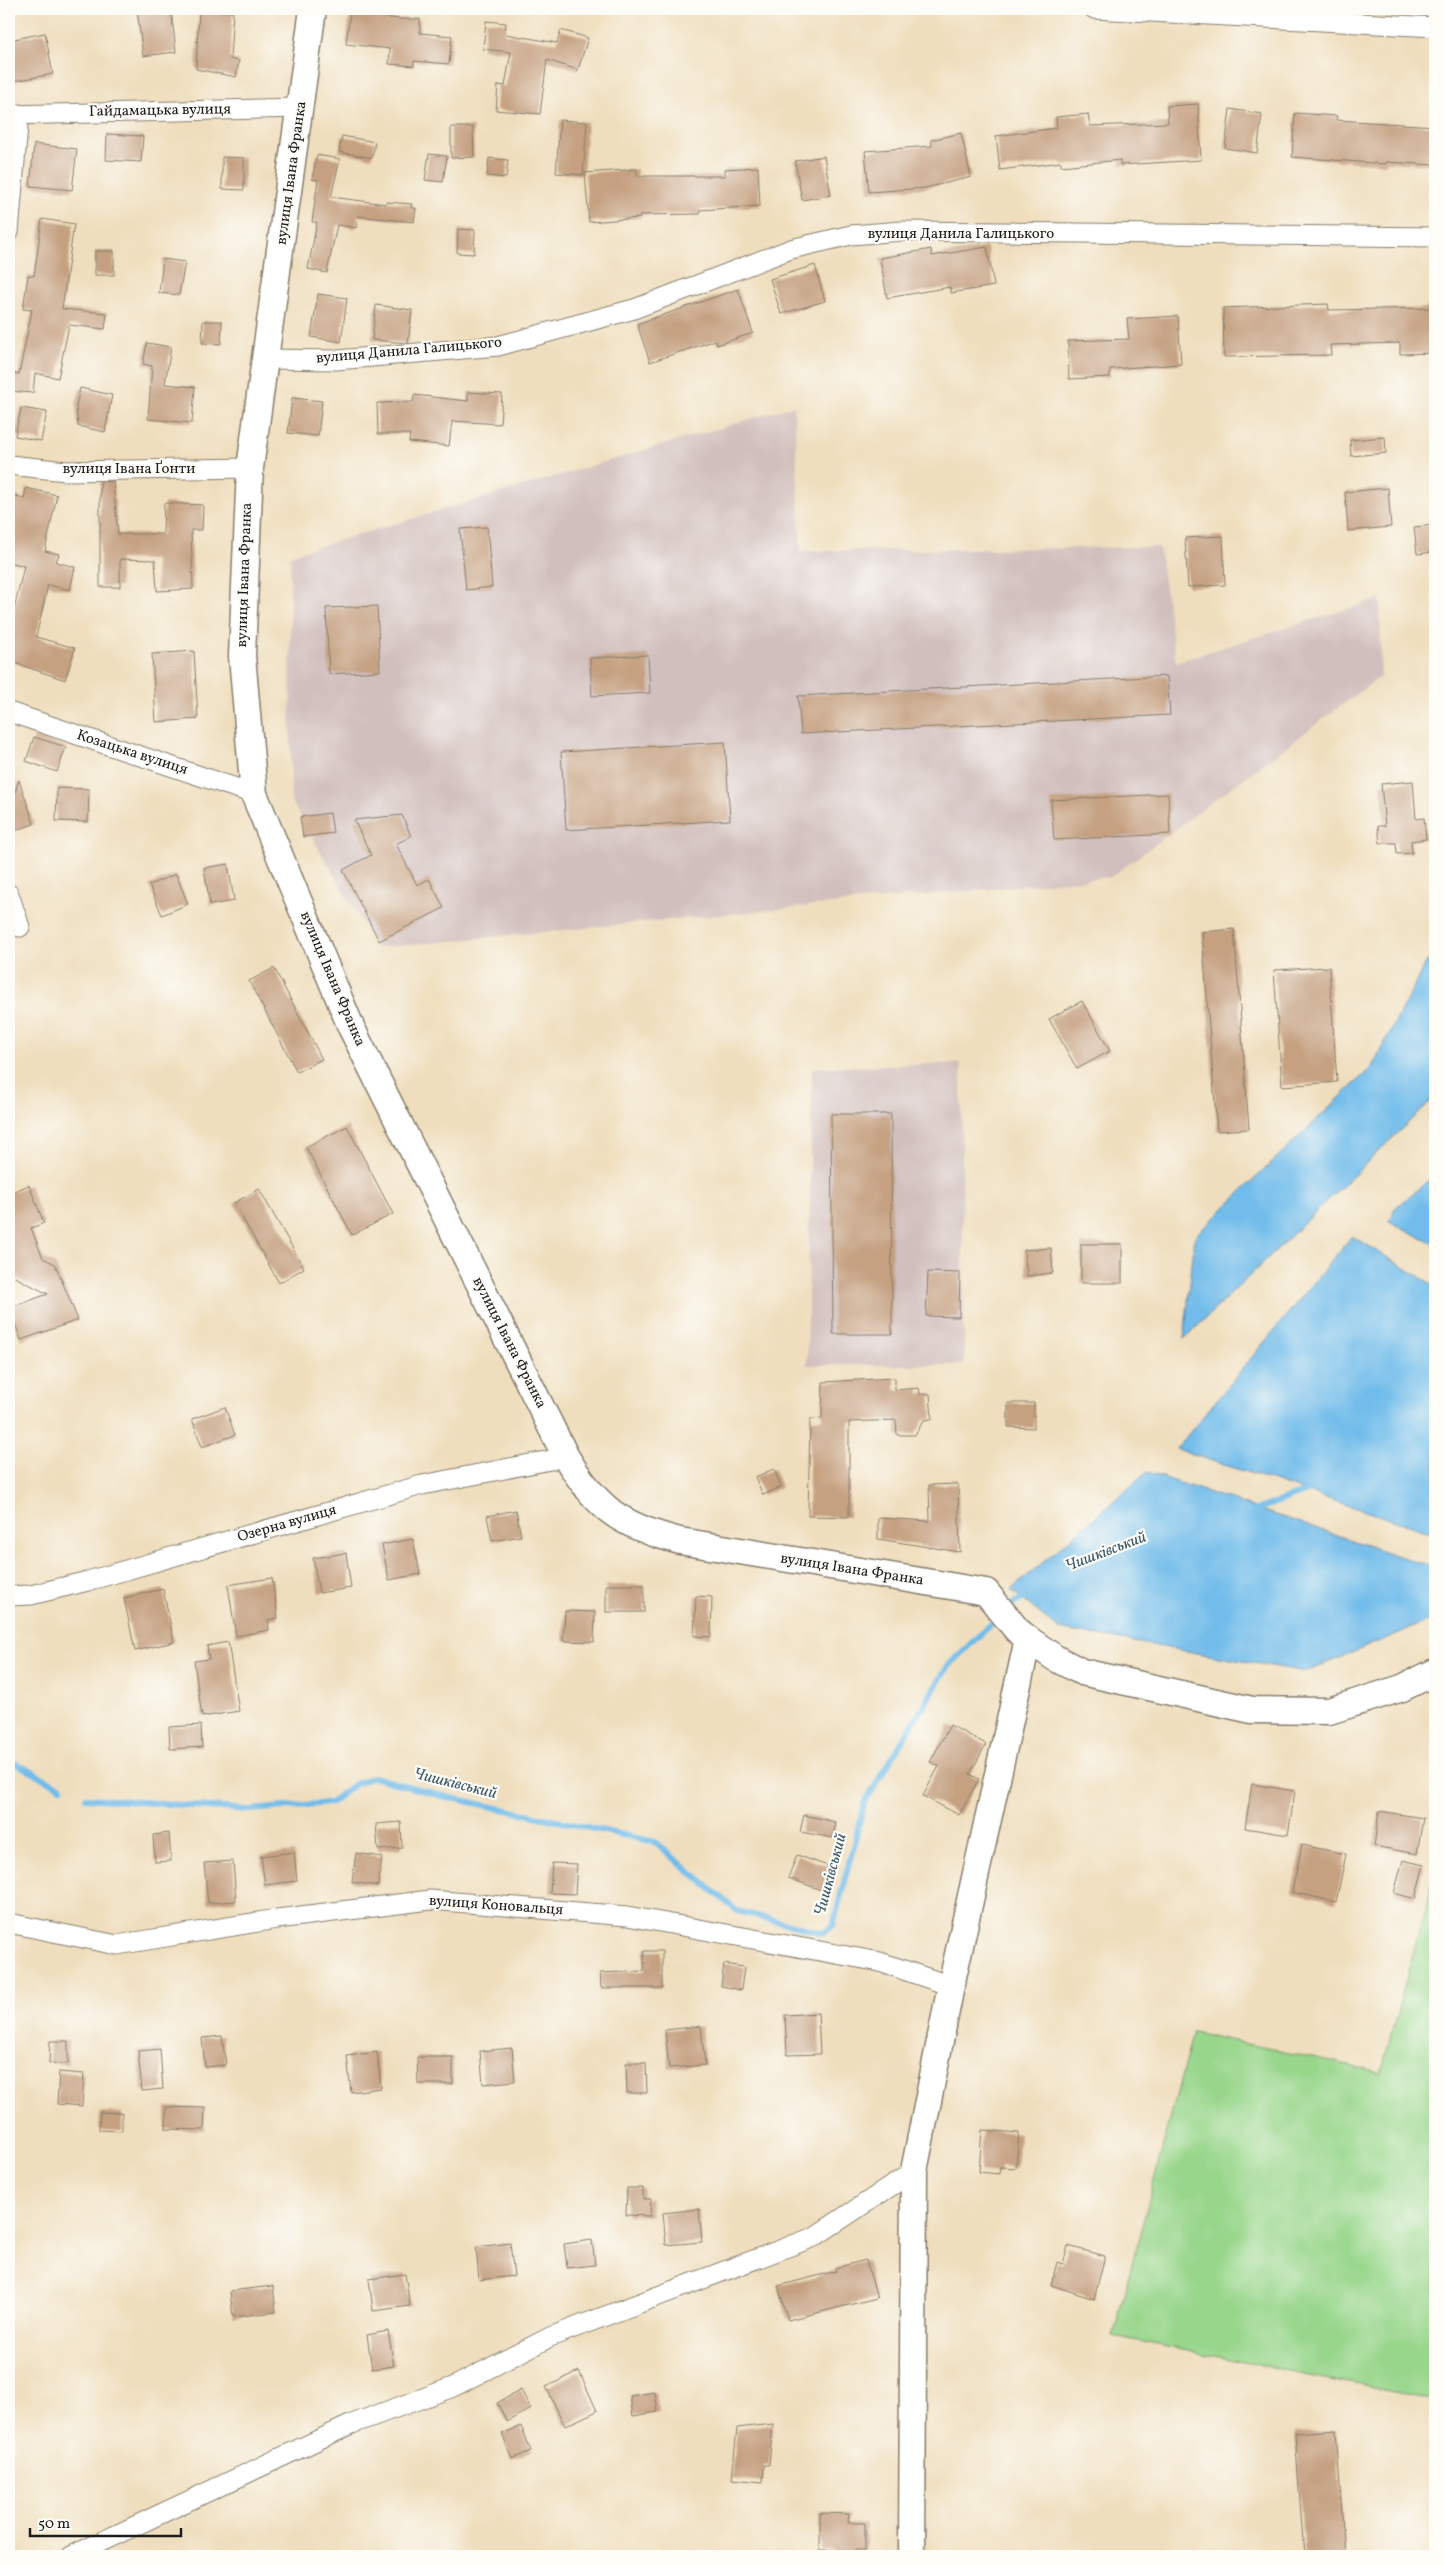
<svg xmlns="http://www.w3.org/2000/svg" width="1444" height="2565" font-family="Vollkorn,serif">
<rect width="100%" height="100%" fill="#fdfcf7"/>
<filter id="ink" filterUnits="userSpaceOnUse"><feTurbulence type="fractalNoise" baseFrequency=".02" numOctaves="2"/><feDisplacementMap in="SourceGraphic" scale="10" xChannelSelector="R" yChannelSelector="G"/><feConvolveMatrix kernelMatrix="1 2 1 2 8 2 1 2 1" color-interpolation-filters="sRGB"/></filter>
<filter id="wash" filterUnits="userSpaceOnUse"><feTurbulence type="fractalNoise" baseFrequency=".0096" numOctaves="4" result="noise"/><feDisplacementMap in="SourceGraphic" scale="20" xChannelSelector="R" yChannelSelector="G"/><feGaussianBlur stdDeviation="1.12" result="paint"/><feColorMatrix in="noise" values="0 0 0 0 0 0 0 0 0 0 0 0 0 0 0 0 0 1.4 0 .05"/><feComposite in="paint" operator="in"/></filter>
<g filter="url(#wash)">
<rect width="100%" height="100%" fill="#efdebd"/>
<g fill="#d1bfbd">
<path d="M794,406L801,551L1159,547L1176,662L1380,599L1381,676L1111,877L377,948L291,801L290,555Z"/>
<path d="M961,1063L964,1365H807L812,1068Z"/>
</g>
<path fill="#98d68b" stroke="#5a7954" d="M1435,1872V2400L1113,2336L1193,2032L1381,2073Z"/>
<g fill="#71bcea" stroke="#466c83">
<path d="M1427,961L1435,962V1097L1184,1339L1195,1236L1372,1067Z"/>
<path d="M1435,1175V1245L1389,1221L1395,1208Z"/>
<path d="M1352,1236L1435,1286V1534L1176,1449Z"/>
<path d="M1147,1472L1435,1568V1618L1306,1672L1059,1629L1011,1590Z"/>
</g>
<g fill="none" stroke-linecap="round" stroke-linejoin="round">
<g stroke="#71bcea" stroke-width="6">
<path d="M1251,1512L1312,1489"/>
<path d="M1007,1609L1015,1602L1029,1597"/>
<path d="M9,1760L61,1787"/>
<path d="M86,1798L250,1810L330,1803L355,1784L373,1777L447,1797L655,1842L737,1911L824,1933L833,1926L864,1804L948,1666L998,1617"/>
</g>
</g>
<g id="blocks">
<g fill="#c5a081">
<path d="M137,9H171L176,52L143,56Z"/>
<path d="M199,10L233,12L230,59L239,61L236,77L196,69Z"/>
<path d="M350,13L400,19H420V33L452,36L449,64L414,61V66L389,64L390,49L346,44Z"/>
<path d="M486,21L506,23L505,34L557,43L561,30L588,38L578,70L547,60L540,114L496,110L498,85L505,86L511,52L483,49Z"/>
<path d="M45,33L53,74L9,82V40Z"/>
<path d="M1198,104L1201,160L1120,165V160L1061,166V162L1000,170L996,136L1057,128L1056,117L1088,114L1090,126L1168,123L1167,106Z"/>
<path d="M1230,109L1262,114L1257,153L1225,148Z"/>
<path d="M1295,113L1337,116L1336,120L1435,126V165L1386,162V164L1292,157Z"/>
<path d="M560,120L587,122L583,175L556,173Z"/>
<path d="M451,127H473L474,157L451,158Z"/>
<path d="M961,133L971,177L925,188L869,192L865,151L932,146L931,140Z"/>
<path d="M107,134L143,136L141,162L106,160Z"/>
<path d="M342,136L375,142L372,158L339,152Z"/>
<path d="M34,144L77,149L72,190L30,186Z"/>
<path d="M429,154L447,156L443,182L425,180Z"/>
<path d="M317,155L340,159L331,197L386,204V202L412,204L411,208H416L414,222L358,216L356,228L337,225L327,273L308,269L317,222H312L318,180L312,179Z"/>
<path d="M824,156L831,195L802,200L795,161Z"/>
<path d="M222,157L244,158V190L222,189Z"/>
<path d="M489,158L508,160L506,178L487,176Z"/>
<path d="M758,167L760,206L700,210V214L640,215V218L589,222L585,173L637,169V176H725V169Z"/>
<path d="M42,219L74,224L62,309L107,313L105,329L69,325L58,378L35,373L33,393L9,391V373L19,374L32,310L23,309L28,275L34,276Z"/>
<path d="M458,229L475,230L474,254L457,253Z"/>
<path d="M987,247L994,286L951,293L950,287L887,298L880,258L931,249L932,256Z"/>
<rect x="95" y="251" width="19" height="24"/>
<path d="M163,259L185,262L179,295L159,293Z"/>
<path d="M815,265L825,301L781,314L770,279Z"/>
<path d="M738,289L753,333L717,345L716,340L650,362L637,324Z"/>
<path d="M318,294L347,298L341,342L311,337Z"/>
<path d="M1328,304L1329,310L1435,308V353L1400,354V343L1330,345L1331,355L1224,357L1223,308Z"/>
<path d="M376,305L412,310L408,343L372,340Z"/>
<path d="M1178,316L1181,364L1110,369V377L1069,379L1068,341L1129,339L1127,319Z"/>
<path d="M203,321H222L221,344L202,343Z"/>
<path d="M147,343L171,347L165,384L195,387L192,423L148,419L152,366L143,364Z"/>
<path d="M80,388L112,395L105,432L78,426L76,406Z"/>
<path d="M468,392L502,394L500,424L452,421L449,446L409,442L410,434H378L377,403L413,402L414,395L468,401Z"/>
<path d="M292,398L322,401L318,436L288,433Z"/>
<path d="M21,408L47,412L41,441L15,436Z"/>
<path d="M1385,437L1386,453L1351,456L1350,440Z"/>
<path d="M113,481L118,534H163L164,503L203,505L202,530H191L193,589L157,591L155,560L120,559V587H100V482Z"/>
<path d="M26,488L57,495L45,551L59,554L56,562L75,567L70,590L48,585L36,637L75,648L65,680L9,661V631L24,566L9,562V493L24,499Z"/>
<path d="M1388,488L1391,527L1348,531L1345,492Z"/>
<path d="M1435,525V552L1417,554L1414,527Z"/>
<path d="M487,527L492,587L466,590L460,529Z"/>
<path d="M1223,536L1225,585L1188,587L1185,538Z"/>
<path d="M377,606L380,671L329,674L326,608Z"/>
<path d="M194,651L198,719L156,722L152,654Z"/>
<path d="M648,655L650,693L592,696L590,658Z"/>
<path d="M1167,676L1170,715L801,734L798,696Z"/>
<path d="M34,737L66,747L57,772L26,761Z"/>
<path d="M725,742L730,820L566,830L561,752Z"/>
<path d="M19,780L34,824L9,832V811Z"/>
<path d="M1413,781L1416,819L1424,818L1426,839L1411,841L1412,853L1397,854L1396,843H1380L1378,826H1385L1381,784Z"/>
<path d="M57,788L89,789L88,822L56,821Z"/>
<path d="M1168,794L1170,834L1054,840L1051,800Z"/>
<path d="M330,813L333,833L303,837L300,817Z"/>
<path d="M402,815L411,836L396,844L417,885L429,879L444,908L379,941L343,870L371,855L354,820Z"/>
<path d="M228,864L234,901L210,905L204,868Z"/>
<path d="M176,874L188,904L162,915L149,885Z"/>
<path d="M1234,929L1249,1129L1217,1131L1202,932Z"/>
<path d="M1329,967L1337,1082L1282,1086L1274,970Z"/>
<path d="M274,968L322,1059L297,1072L249,981Z"/>
<path d="M1082,1001L1110,1051L1077,1069L1049,1019Z"/>
<path d="M831,1114H891L892,1334H833Z"/>
<path d="M347,1126L393,1214L352,1235L306,1147Z"/>
<path d="M29,1185L44,1223L31,1228L43,1258L55,1264L78,1320L21,1340L9,1308L48,1294L9,1274V1193Z"/>
<path d="M259,1189L304,1268L279,1283L234,1203Z"/>
<rect x="1081" y="1244" width="41" height="39"/>
<path d="M1051,1248L1053,1273L1027,1276L1024,1250Z"/>
<path d="M928,1272L960,1273L959,1317L926,1316Z"/>
<path d="M895,1378V1390L919,1388L920,1394H930L932,1419L924,1420L915,1435H897L896,1420L849,1422V1517L808,1516L810,1419L822,1418L823,1382Z"/>
<path d="M1008,1403H1034V1428L1008,1427Z"/>
<path d="M225,1407L235,1435L202,1447L192,1419Z"/>
<path d="M774,1469L781,1487L763,1495L755,1477Z"/>
<path d="M958,1484L960,1552L878,1539V1518L930,1521L929,1485Z"/>
<path d="M516,1510L521,1536L492,1541L487,1516Z"/>
<path d="M413,1539L420,1574L389,1580L382,1545Z"/>
<path d="M346,1553L351,1588L319,1593L313,1558Z"/>
<path d="M272,1578L278,1618L268,1620L269,1630L236,1636L228,1585Z"/>
<rect x="606" y="1585" width="38" height="27"/>
<path d="M163,1589L174,1642L135,1651L124,1598Z"/>
<path d="M696,1596L712,1597L711,1637L694,1636Z"/>
<path d="M565,1611L595,1612L594,1642L563,1641Z"/>
<path d="M228,1642L239,1711L202,1717L194,1661L209,1659L207,1646Z"/>
<path d="M201,1725L202,1747L170,1749L169,1727Z"/>
<path d="M950,1725L986,1744L970,1774L979,1779L959,1815L923,1796L939,1766L930,1762Z"/>
<path d="M1252,1784L1295,1791L1288,1835L1245,1828Z"/>
<path d="M1379,1811L1423,1818L1417,1854L1374,1846Z"/>
<path d="M804,1815L836,1822L833,1838L800,1832Z"/>
<path d="M401,1822L402,1848L378,1850L376,1824Z"/>
<path d="M169,1833L171,1861L155,1862L153,1835Z"/>
<path d="M1302,1845L1346,1854L1336,1902L1292,1892Z"/>
<path d="M294,1852L297,1881L265,1885L261,1856Z"/>
<path d="M356,1853L382,1857L378,1886L352,1882Z"/>
<path d="M797,1855L833,1868L824,1891L788,1878Z"/>
<path d="M1403,1860L1424,1865L1415,1899L1394,1893Z"/>
<path d="M233,1861L236,1901L208,1903L204,1863Z"/>
<path d="M552,1863L577,1864L575,1894L550,1893Z"/>
<path d="M644,1951H662V1988H601L600,1973L644,1971Z"/>
<path d="M724,1964L744,1967L741,1990L721,1986Z"/>
<path d="M818,2013L820,2054L787,2055L785,2015Z"/>
<path d="M701,2026L705,2065L669,2068L665,2030Z"/>
<path d="M222,2036L226,2065L205,2067L202,2038Z"/>
<path d="M50,2041H68V2064L49,2063Z"/>
<path d="M512,2048L515,2081L483,2084L480,2051Z"/>
<path d="M160,2049L163,2089L142,2091L138,2051Z"/>
<path d="M377,2052L381,2088L351,2092L347,2056Z"/>
<path d="M417,2057H453V2084H418Z"/>
<path d="M626,2063H646L647,2093H627Z"/>
<path d="M59,2072L84,2074L82,2106L57,2104Z"/>
<path d="M166,2107L205,2108L204,2130L166,2129Z"/>
<path d="M100,2112L122,2113V2131L99,2130Z"/>
<path d="M982,2130L1019,2133L1016,2168L1000,2167L999,2174L979,2172Z"/>
<path d="M627,2188H643V2199H651L650,2216L626,2215Z"/>
<path d="M699,2209L702,2242L666,2245L663,2213Z"/>
<path d="M592,2240L595,2265L567,2268L564,2244Z"/>
<path d="M510,2243L514,2276L479,2280L476,2247Z"/>
<path d="M1068,2246L1105,2256L1094,2299L1051,2285L1057,2262L1063,2264Z"/>
<path d="M866,2260L877,2298L788,2320L778,2286L836,2271L835,2268Z"/>
<path d="M405,2274L410,2306L373,2311L369,2279Z"/>
<path d="M273,2286L276,2312L233,2317L230,2291Z"/>
<path d="M388,2331L394,2366L372,2369L367,2335Z"/>
<path d="M579,2371L597,2411L565,2426L546,2387Z"/>
<path d="M521,2390L531,2409L507,2422L497,2403Z"/>
<path d="M655,2392L658,2412L633,2416L630,2396Z"/>
<path d="M773,2424L769,2465H764L763,2482L732,2479L737,2428Z"/>
<path d="M521,2426L531,2451L512,2459L502,2434Z"/>
<path d="M1336,2430L1345,2556H1304L1295,2433Z"/>
<path d="M820,2513L849,2514L848,2523H865V2550H855V2556H833V2550H820Z"/>
</g>
</g>
</g>
<g filter="url(#ink)">
<use href="#blocks" fill-opacity="0" stroke="#867d6c" stroke-width="1"/>
<g fill="none" stroke-linecap="round" stroke-linejoin="round">
<g stroke="#867d6c" stroke-width="21">
<g id="street">
<path d="M1094,9L1435,27"/>
<path d="M9,115L301,108"/>
<path d="M9,232L19,114"/>
<path d="M265,359L337,360L498,346L634,309L791,249L851,235L902,231L1435,237"/>
<path d="M9,465L66,471L250,468"/>
<path d="M9,712L254,794"/>
<path d="M9,894L20,927"/>
<path d="M9,1596L31,1595L88,1581L422,1485L566,1457"/>
<path d="M9,1923L117,1945L277,1919L430,1900L627,1916L880,1962L951,1986"/>
<path d="M71,2556L352,2424L453,2387L550,2337L814,2237L914,2171"/>
</g>
</g>
<g stroke="#867d6c" stroke-width="29">
<g id="secondary">
<path d="M313,9L250,468L242,656L254,794L351,1027L566,1457C597,1509 621,1526 680,1541L986,1592L1017,1630L1028,1639L1055,1658L1082,1672L1252,1710L1329,1711L1402,1688L1435,1672"/>
<path d="M912,2556L914,2171L951,1986L1028,1639"/>
</g>
</g>
<use href="#street" stroke="#fff" stroke-width="19"/>
<use href="#secondary" stroke="#fff" stroke-width="26"/>
</g>
</g>
<g text-anchor="middle" dominant-baseline="central" stroke-width="4.5" stroke-linejoin="round" paint-order="stroke">
<g font-size="15" fill="#1c1c1c" stroke="#fdfcf7">
<text transform="translate(160 111) rotate(-1)">Гайдамацька вулиця</text>
<text transform="translate(292 173) rotate(-82)">вулиця Івана Франка</text>
<text x="961" y="234">вулиця Данила Галицького</text>
<text transform="translate(409 351) rotate(-5)">вулиця Данила Галицького</text>
<text x="129" y="469">вулиця Івана Ґонти</text>
<text transform="translate(245 575) rotate(-88)">вулиця Івана Франка</text>
<text transform="translate(132 753) rotate(18)">Козацька вулиця</text>
<text transform="translate(332 979) rotate(67)">вулиця Івана Франка</text>
<text transform="translate(509 1343) rotate(63)">вулиця Івана Франка</text>
<text transform="translate(287 1524) rotate(-16)">Озерна вулиця</text>
<text transform="translate(852 1570) rotate(9)">вулиця Івана Франка</text>
<text transform="translate(496 1906) rotate(4)">вулиця Коновальця</text>
</g>
<g font-size="16" font-style="italic" fill="#3e5c6e" stroke="#fdfcf7">
<text transform="translate(1106 1552) rotate(-21)">Чишківський</text>
<text transform="translate(455 1784) rotate(14)">Чишківський</text>
<text transform="translate(831 1875) rotate(-75)">Чишківський</text>
</g>
</g>
<rect width="1444" height="2565" fill="none" stroke="#fdfcf7" stroke-width="30"/>
<path d="M30 2528v8h151v-8" fill="none" stroke="#1c1c1c" stroke-width="2.5"/>
<text x="38" y="2528" font-size="15" fill="#1c1c1c" stroke="#fdfcf7" stroke-width="4" paint-order="stroke">50 m</text>
</svg>
